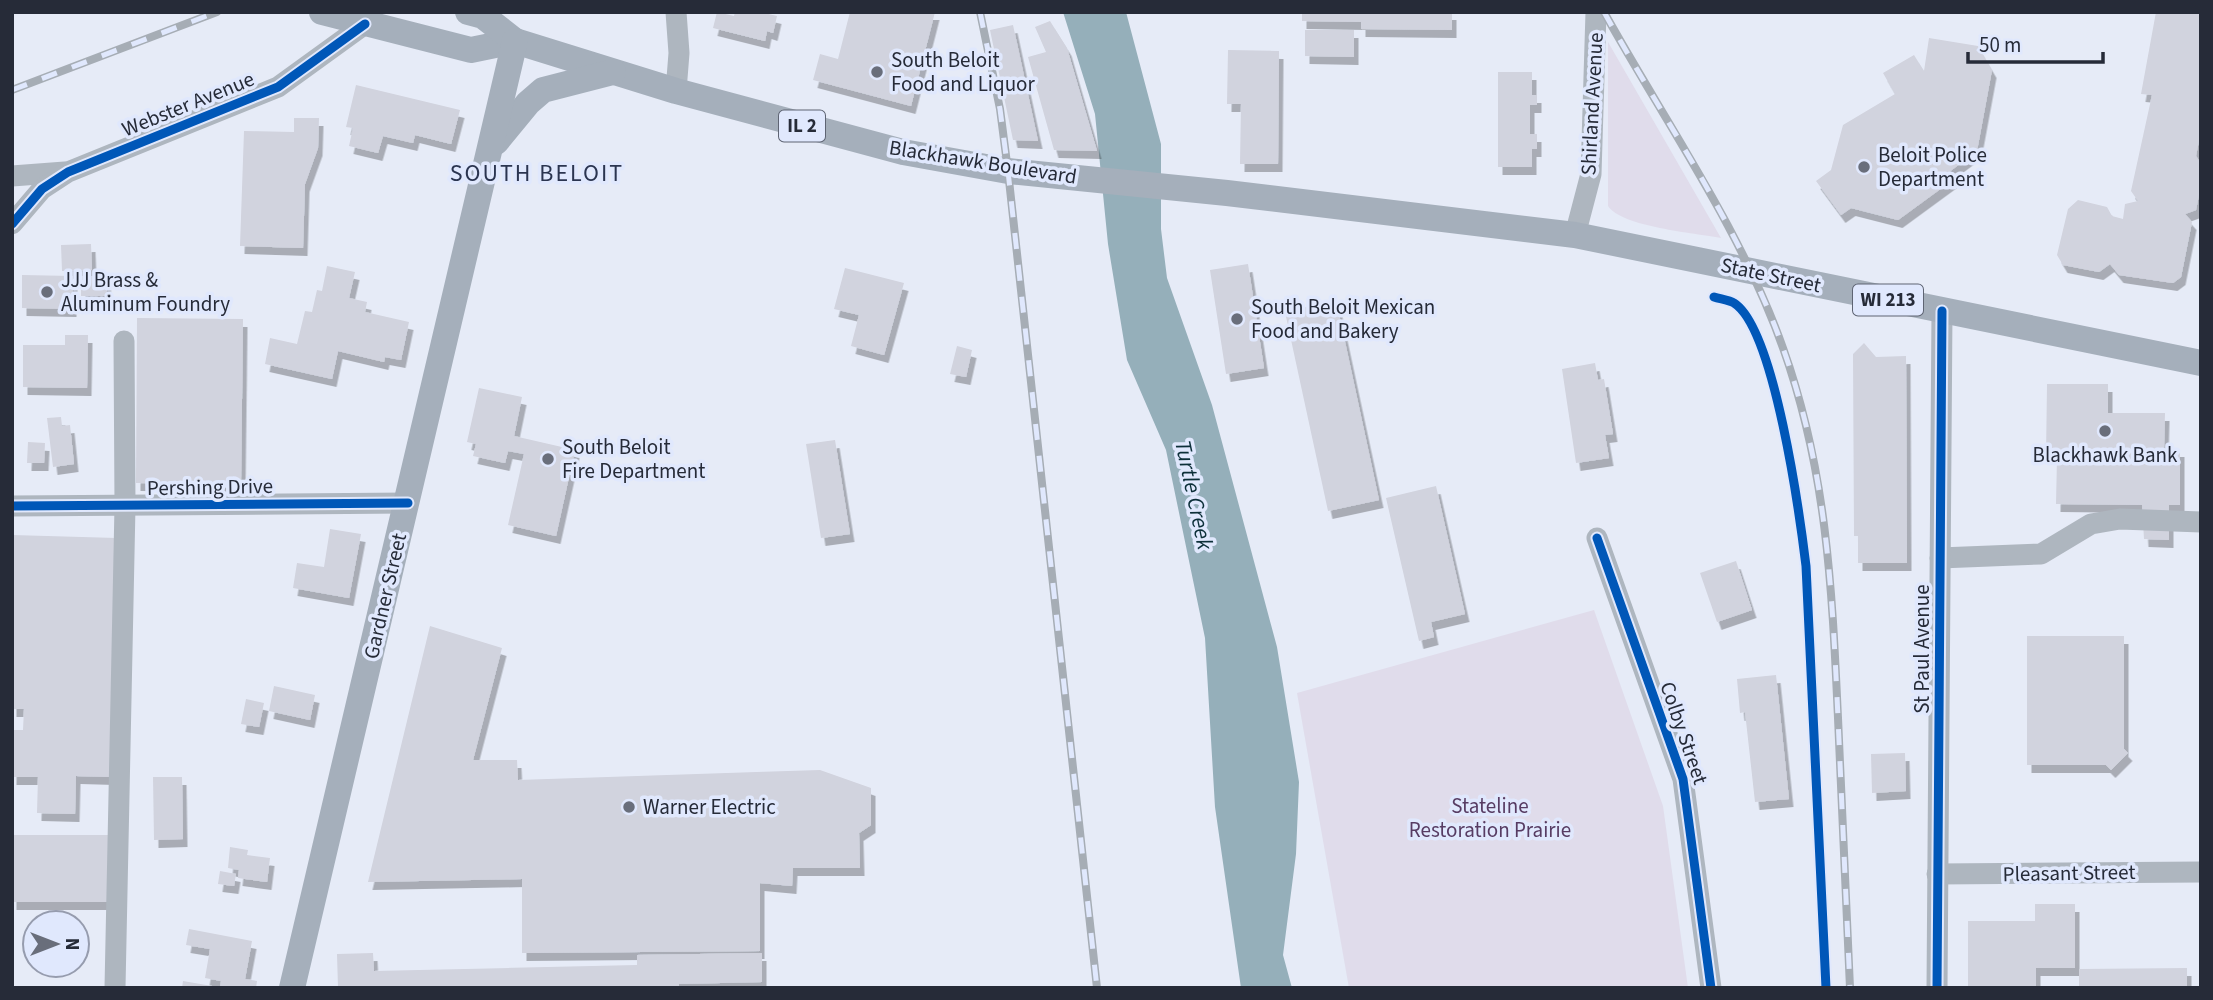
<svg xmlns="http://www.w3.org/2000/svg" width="2213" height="1000" font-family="'Source Sans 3',sans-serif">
<defs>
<filter id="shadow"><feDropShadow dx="4.5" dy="8" stdDeviation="0" flood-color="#0004"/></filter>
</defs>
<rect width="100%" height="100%" fill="#e6ebf7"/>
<g fill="#e0dceb">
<path d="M1608,42L1721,238C1695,233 1622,227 1608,206Z"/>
<path d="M1594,610L1663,806L1688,988H1349L1297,693Z"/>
</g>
<path fill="#95afba" d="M1063,12H1126L1161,144V229L1167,278L1212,405L1277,647L1299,782L1296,854L1283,955L1292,988H1241L1215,807L1205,638L1166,450L1127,360L1108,244L1095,114Z"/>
<g fill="#d1d3de" filter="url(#shadow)">
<path d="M717,12L734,16L735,12H760L777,16L773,33L767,31L765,41L713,28Z"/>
<path d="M850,12H935L911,106L813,80L820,54L838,59Z"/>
<path d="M1302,12H1452V30L1361,29V22L1302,21Z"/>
<path d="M2156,12H2201V130L2196,156L2201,164V185L2196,210L2185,214L2192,222L2181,277L2173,283L2119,275L2110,264L2099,272L2063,265L2057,255L2068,209L2078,200L2107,207L2112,216L2123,219L2125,204L2138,201L2131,191L2152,95L2141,94Z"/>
<path d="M1050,21L1067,48L1097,151L1054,150L1028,57L1046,52L1035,27Z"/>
<path d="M1013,25L1038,141L1013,140L990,30Z"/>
<path d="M1305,30H1354V57L1305,56Z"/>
<path d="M1929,38L1978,46L1992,70L1977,151L1949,172L1954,179L1898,220L1851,208L1841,215L1816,181L1831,170L1843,125L1895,94L1883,73L1914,55L1924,71Z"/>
<path d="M1228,50L1279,51L1278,164H1240L1241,104H1227Z"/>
<path d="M1498,72H1532V95H1537V105H1530V134H1537V149H1532V167H1498Z"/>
<path d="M356,85L460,110L451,144L415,135L413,143L383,136L378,153L349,146L353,128L346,127Z"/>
<path d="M294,118H319L318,148L305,184L303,248L240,246L244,131L294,132Z"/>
<path d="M91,244L92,270L62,271L61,245Z"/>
<path d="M1248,264L1264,368L1226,374L1210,270Z"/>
<path d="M327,266L355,272L349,298L367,302L365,312L409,322L401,360L385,357L384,362L338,351L332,379L265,364L270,338L297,344L305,311L312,312L317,290L322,291Z"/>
<path d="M845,268L904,283L884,355L851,346L859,315L834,309Z"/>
<path d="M22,275L73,276L72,309L22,308Z"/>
<path d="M81,276H106L107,296H81Z"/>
<path d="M1336,300L1379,500L1328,511L1285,312Z"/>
<path d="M137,318L243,319L241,484L136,483Z"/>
<path d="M65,335H88L87,388L23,387V345H65Z"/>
<path d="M1864,343L1876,357L1906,356L1907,563H1858V536H1854L1853,354Z"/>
<path d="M957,346L972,350L966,377L950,374Z"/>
<path d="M1595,363L1598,380L1604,379L1613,434L1605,435L1609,458L1576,463L1562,369Z"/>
<path d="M2047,384H2108V413H2165L2164,449H2180V505H2169V540L2144,539L2142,505L2056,504L2057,457H2046Z"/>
<path d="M479,388L522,397L514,436L575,450L556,536L508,525L524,454L508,451L505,463L473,456L476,444L467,442Z"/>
<path d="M61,417L62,426L70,425L74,464L53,467L47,418Z"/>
<path d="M835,440L850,534L821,538L806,444Z"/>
<path d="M28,442L45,443L44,463H27Z"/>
<path d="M1436,486L1465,614L1431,622L1434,637L1419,641L1386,498Z"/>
<path d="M330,529L361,534L349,598L293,588L297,563L324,567Z"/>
<path d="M12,535L117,538L111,777L76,776L75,814L37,813L38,777H12L13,730H23L24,709H12Z"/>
<path d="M1736,561L1752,610L1717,622L1700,573Z"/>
<path d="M430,626L502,648L473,760H517L518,780L820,770L871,788V825L859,833L860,868H793L792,886L760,883V951L522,953V879L368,882Z"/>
<path d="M2027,636H2124V749L2128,753L2111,770L2106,765H2027Z"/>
<path d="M1776,675L1789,799L1755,802L1745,712L1740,713L1737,679Z"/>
<path d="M274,686L315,695L310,720L269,711Z"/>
<path d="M246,699L264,703L259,727L241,724Z"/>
<path d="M1905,753L1906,791L1872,793L1871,754Z"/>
<path d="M153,777H182L183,839L154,840Z"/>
<rect x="12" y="835" width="101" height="67"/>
<path d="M230,847L248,850L247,855L270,858L267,882L238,878L239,870L228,868Z"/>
<path d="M220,871L236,874L234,886L218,884Z"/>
<path d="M2035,904H2075V968H2036V988H1968V921H2035Z"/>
<path d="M189,929L252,941L245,979L257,981L256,988H220L221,981L205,978L210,949L186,945Z"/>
<path d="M373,953L374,971L637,965V955L762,953V982L679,984V988H338L337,954Z"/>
<path d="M2187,968V988H2079V969Z"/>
<path d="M183,981L212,986V988H182Z"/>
</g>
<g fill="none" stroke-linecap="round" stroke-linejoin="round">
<g stroke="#aeb6bf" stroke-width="21">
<path d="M676,91L679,53L676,12"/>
<path d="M12,176L65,172"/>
<path d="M12,224L42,189L68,172L278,87L365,24"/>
<path d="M1575,235L1591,174L1596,12"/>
<path d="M12,506L408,503"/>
<path d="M1597,538L1683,779L1711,988"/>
<path d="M1940,558L2041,554L2091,524L2120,519L2201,522"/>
<path d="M1937,874L2201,872"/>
<path d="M115,988L125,506L124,341"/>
<path d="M1937,988L1942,311"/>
</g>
<g stroke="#a5afbb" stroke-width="26">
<path d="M322,12L471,50L515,41"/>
<path d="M468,12L483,16L515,41L676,91L903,152L1008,171L1227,193L1575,235L2201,363"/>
<path d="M496,142L528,103L543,90L613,72"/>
<path d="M292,988L515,41"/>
</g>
<g stroke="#a6adb5" stroke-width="8">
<g id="rail">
<path d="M980,12L1000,109L1008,171L1097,988"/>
<path d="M1604,12C1665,122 1741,229 1783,348C1827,471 1832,589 1838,718C1842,808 1846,898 1850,988"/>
<path d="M12,90L217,12"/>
</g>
</g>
<use href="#rail" stroke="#e0e8fd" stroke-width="5" stroke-dasharray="16" stroke-linecap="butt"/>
<g stroke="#e0e8fd" stroke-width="13">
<g id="cycleway">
<path d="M12,224L42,189L68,172L278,87L365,24"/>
<path d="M1714,297C1720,299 1729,300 1734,303C1775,329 1800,517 1806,566L1826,988"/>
<path d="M12,506L408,503"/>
<path d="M1597,538L1683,779L1711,988"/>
<path d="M1937,988L1942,311"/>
</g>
</g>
<use href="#cycleway" stroke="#0057b8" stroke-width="9"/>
</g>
<g fill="#696e7b" stroke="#e0e8fd" stroke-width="2.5">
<circle cx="877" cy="72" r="7"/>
<circle cx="1864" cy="167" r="7"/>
<circle cx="47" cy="292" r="7"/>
<circle cx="1237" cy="319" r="7"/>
<circle cx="2105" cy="431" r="7"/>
<circle cx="548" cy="459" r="7"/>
<circle cx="629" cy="807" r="7"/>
</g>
<g text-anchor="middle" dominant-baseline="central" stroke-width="7" stroke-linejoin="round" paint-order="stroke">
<g fill="#e0e8fd" stroke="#5e6473" stroke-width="2">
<rect x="779" y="110.5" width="46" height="31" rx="5"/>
<rect x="1853" y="284.5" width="70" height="31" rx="5"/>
</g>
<g font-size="19" font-weight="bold" fill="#262b38">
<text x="802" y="126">IL 2</text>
<text x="1888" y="300">WI 213</text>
</g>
<g font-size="21" fill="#262b38" stroke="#e0e8fd" text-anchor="start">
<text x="891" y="60">South Beloit<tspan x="891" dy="24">Food and Liquor</tspan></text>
<text x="1878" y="155">Beloit Police<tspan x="1878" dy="24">Department</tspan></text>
<text x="61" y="280">JJJ Brass &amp;<tspan x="61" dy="24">Aluminum Foundry</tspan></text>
<text x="1251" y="307">South Beloit Mexican<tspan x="1251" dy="24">Food and Bakery</tspan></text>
<text x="562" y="447">South Beloit<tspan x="562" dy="24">Fire Department</tspan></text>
<text x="2105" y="455" text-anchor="middle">Blackhawk Bank</text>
<text x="643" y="807">Warner Electric</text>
</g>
<g font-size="21" fill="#262b38" stroke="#e0e8fd">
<text transform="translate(188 104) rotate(-22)">Webster Avenue</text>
<text transform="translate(1592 104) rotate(-87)">Shirland Avenue</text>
<text transform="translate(983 162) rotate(9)">Blackhawk Boulevard</text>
<text transform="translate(1771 275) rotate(12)">State Street</text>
<text transform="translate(210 487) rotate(-1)">Pershing Drive</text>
<text transform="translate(385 596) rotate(-77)">Gardner Street</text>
<text transform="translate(1922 649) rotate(-90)">St Paul Avenue</text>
<text transform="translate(1684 733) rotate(71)">Colby Street</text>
<text transform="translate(2069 873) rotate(-1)">Pleasant Street</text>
</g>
<g font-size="21" fill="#573c63" stroke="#e0e8fd">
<text x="1490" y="806">Stateline<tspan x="1490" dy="24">Restoration Prairie</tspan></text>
</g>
<g font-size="23" font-style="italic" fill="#0c2f39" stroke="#e0e8fd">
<text transform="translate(1194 495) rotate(78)">Turtle Creek</text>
</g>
<g font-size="24" letter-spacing="2" fill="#2b3550" stroke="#e0e8fd">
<text x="537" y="173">SOUTH BELOIT</text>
</g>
</g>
<rect width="2213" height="1000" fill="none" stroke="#262b38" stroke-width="28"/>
<g transform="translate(56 944) rotate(90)"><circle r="33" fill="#e0e8fd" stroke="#969cae" stroke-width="2"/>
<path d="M0-5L12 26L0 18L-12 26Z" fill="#696e7b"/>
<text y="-10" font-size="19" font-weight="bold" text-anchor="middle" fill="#262b38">N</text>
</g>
<path d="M1968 52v10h135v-10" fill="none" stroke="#262b38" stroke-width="3.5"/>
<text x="1979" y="52" font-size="21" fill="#262b38" stroke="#e0e8fd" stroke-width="5" paint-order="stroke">50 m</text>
</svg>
